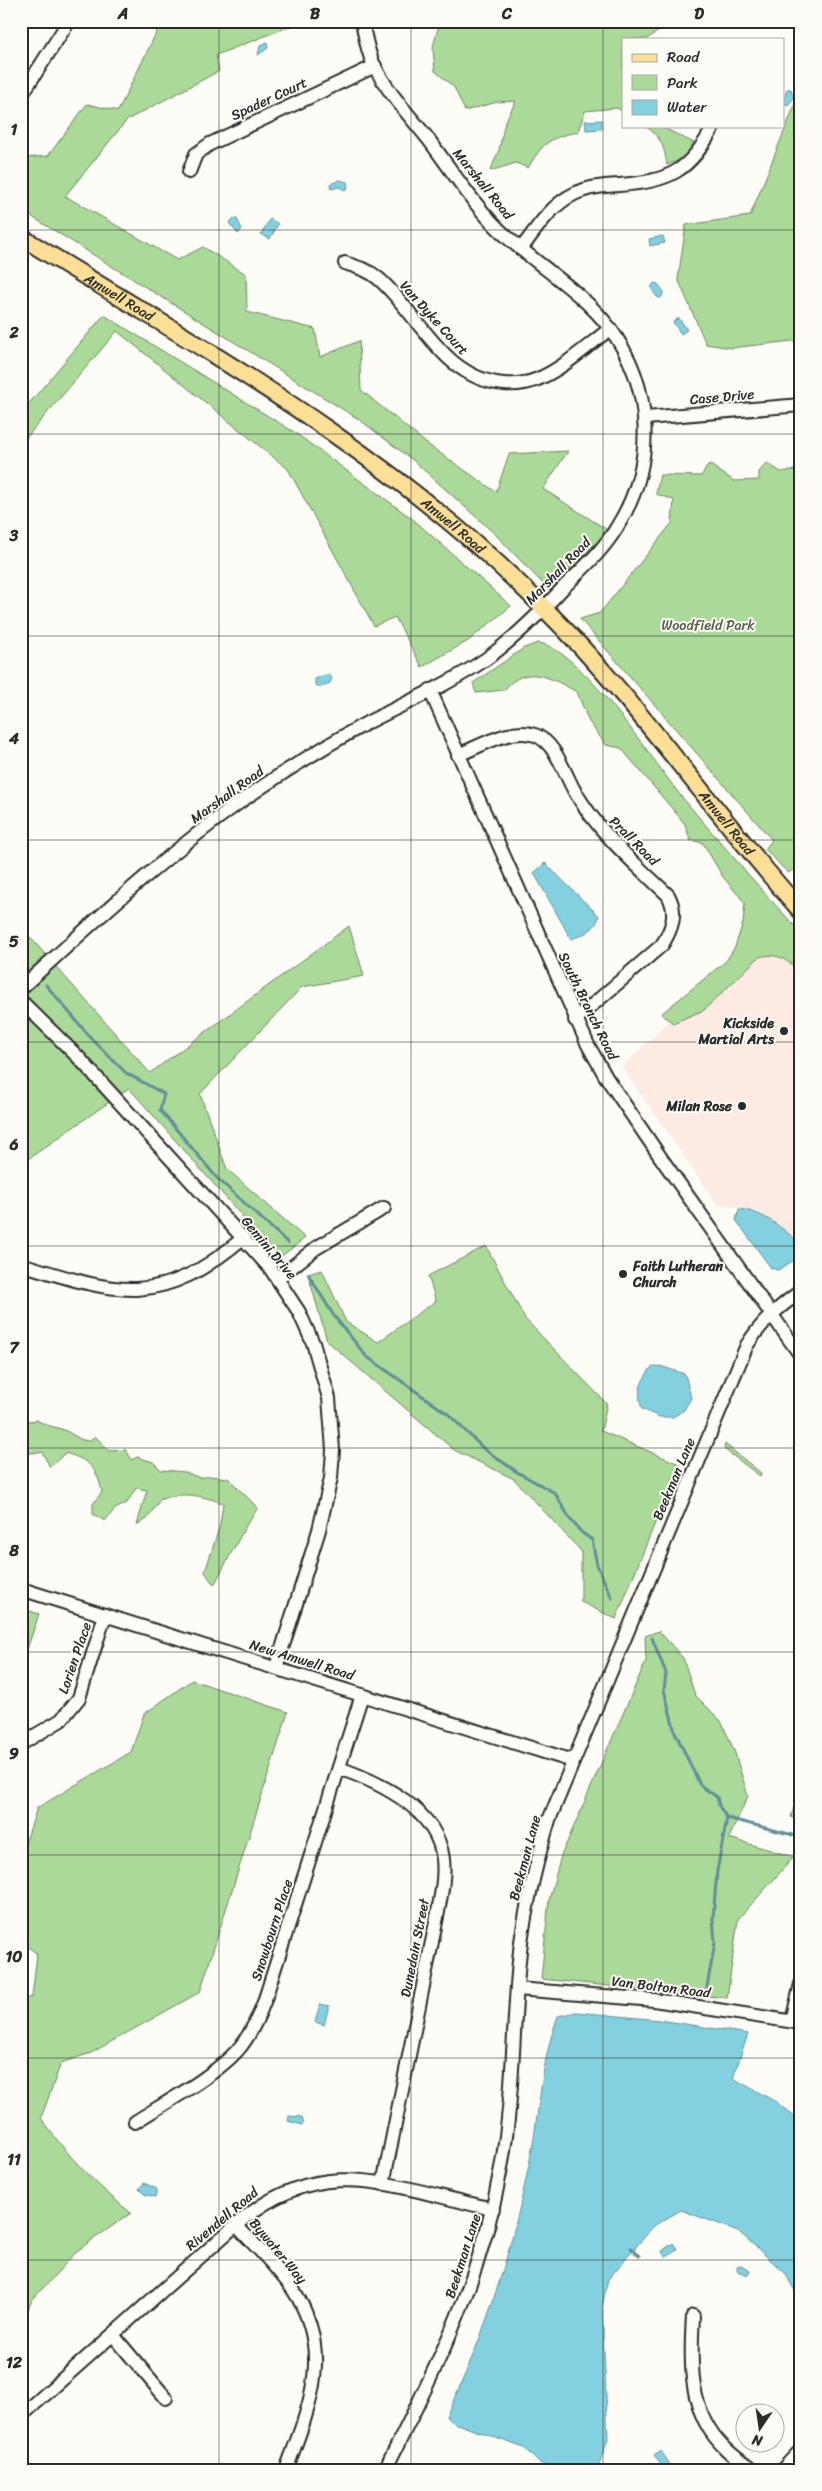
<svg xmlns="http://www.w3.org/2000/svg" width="822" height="2491" font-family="Sriracha,sans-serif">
<rect width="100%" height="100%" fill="#fdfcf7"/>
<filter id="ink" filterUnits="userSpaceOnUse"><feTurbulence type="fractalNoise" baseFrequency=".02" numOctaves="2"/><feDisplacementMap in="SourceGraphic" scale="10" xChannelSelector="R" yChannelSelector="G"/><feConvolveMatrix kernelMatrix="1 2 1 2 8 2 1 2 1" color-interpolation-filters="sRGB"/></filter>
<g filter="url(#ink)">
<path fill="#fceae3" d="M778,915L801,936V1244L756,1211L717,1204L622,1067Z"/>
<g fill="#abd999" stroke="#6b8262">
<path d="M162,21H289L296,24L216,55L219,71L127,120L65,196L177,260L203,247L246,274L247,312L315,329L320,357L359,341L361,390L427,444L496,492L509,454L568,451L543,489L609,531L549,590L495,534L415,462L360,420L21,210V166L24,158L48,156L87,104L118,111Z"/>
<path d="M440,21H675L674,26L657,32L647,39H623V112L617,108L585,111L578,132C549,137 542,144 528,168L516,163L490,171L499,150L505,122L516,101L497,102L465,111L454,87L435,71L433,47Z"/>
<path d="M801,90V340L731,348L706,344L678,279L686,225L750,216Z"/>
<path d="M645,126H660L694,143L684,158L667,165C664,146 661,137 645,126Z"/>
<path d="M104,315L294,432L414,520L511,606L468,641L422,667L395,617L374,626L288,469L117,331L21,444V413Z"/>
<path d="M767,463L781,472L801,469V873L796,868L788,873L765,849L772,840L580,619L600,613L672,523L674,500L656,494L660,475L701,476L709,464L734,481L759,480V472Z"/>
<path d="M538,643C579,647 654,762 681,796C720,842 760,889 801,933V973C787,960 778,952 759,957L704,1010L673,1023L661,1014L726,961L735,947L743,923L745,903L723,877L703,843L690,840L685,824L621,748L606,745L589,722L577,692C552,679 527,662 504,690L476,693L473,683L524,648Z"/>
<path d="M349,926L364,976L302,987L200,1094L227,1169L305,1238L279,1258L129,1088L21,1164V927L150,1073Z"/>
<path d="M486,1246L525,1319L607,1404L601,1431L679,1464L616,1619L581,1602V1551L514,1479L454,1450L327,1341L308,1274L322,1270L346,1322L378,1342L436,1301L428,1276Z"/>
<path d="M21,1418L29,1421L37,1420C48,1427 54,1426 64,1430C74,1434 79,1441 90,1441L95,1436L109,1451L126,1450L132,1460L137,1457L153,1462L161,1470L185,1472L200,1478L210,1476L228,1478L258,1508L248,1522L214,1585L205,1572L220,1525L223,1503C198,1495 187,1492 161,1498L147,1519L137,1525L147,1490L136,1488L127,1503L115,1509L105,1521L93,1514V1504L102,1492C97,1467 89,1460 65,1453L50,1467L42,1452L21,1454Z"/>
<path d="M725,1444L761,1473L760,1476L724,1449Z"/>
<path d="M21,1608L39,1614L21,1667Z"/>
<path d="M659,1631L683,1658L695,1695L721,1721L734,1750L748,1796L729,1838L794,1857L738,1919L727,1998L541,1979L549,1900L561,1856L646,1661L645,1636Z"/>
<path d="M192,1680L288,1712L200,1992L91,2053L61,2063L41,2118C67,2156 95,2184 131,2213L78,2250L32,2300L21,2325V2000L32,1997L37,1954L21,1941V1856L37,1808L131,1752L144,1714Z"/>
<path d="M798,1794L801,1795V1822L791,1817Z"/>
</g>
<g fill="#83d1e0" stroke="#608f98">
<path d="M267,42L268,48L258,55L260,46Z"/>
<path d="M787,89H791L794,98L788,105L783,103Z"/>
<path d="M602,120V129L586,130L585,121Z"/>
<path d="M340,180L347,182L348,188L345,190L339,187L331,189L330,184Z"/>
<path d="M234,218L237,219L242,229L238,234L229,223Z"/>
<path d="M270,219L278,224L270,239L261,234Z"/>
<path d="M663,236L665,243L650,246L649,239Z"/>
<path d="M654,283L658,284L664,292L661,298L657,297L651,288Z"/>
<path d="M679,318L687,330L681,334L673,322Z"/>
<path d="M328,674L332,678L330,683L319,687L315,685V679Z"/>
<path d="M545,863L599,916C596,930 583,935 571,939L534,873Z"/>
<path d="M739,1209C764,1212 782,1228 801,1244V1256L778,1270L771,1268L736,1220Z"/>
<path d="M660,1366L685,1374L691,1398L684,1410L673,1417H659L642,1409C636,1391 641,1382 651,1368Z"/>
<path d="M320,2004L329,2006L324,2025L315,2022Z"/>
<path d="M576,2012L660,2020L748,2034L733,2078L776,2102L801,2122V2302L785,2273L738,2231L681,2210L655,2225L608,2279L602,2307L608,2439L597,2470H553L538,2462L524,2448L454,2423L446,2416C487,2332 515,2241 532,2149C540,2104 542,2058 558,2016Z"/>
<path d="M289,2116L302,2117L304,2123L302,2125L288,2121Z"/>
<path d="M144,2183L157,2189L155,2197L144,2194L139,2189Z"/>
<path d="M673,2243L677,2249L665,2257L662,2251Z"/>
<path d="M741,2265L750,2270L748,2275L737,2271V2266Z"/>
<path d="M661,2451L669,2463L666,2467H663L654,2456Z"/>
</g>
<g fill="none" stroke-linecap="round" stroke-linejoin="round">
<g stroke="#608f98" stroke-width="3">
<path d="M21,957L27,964"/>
<path d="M46,985L91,1038L126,1073L164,1094L160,1110L217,1178L288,1243"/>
<path d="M308,1274L334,1316L366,1356L448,1414L484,1449L517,1472L555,1493L570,1519L581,1532L592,1540L597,1565L612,1598"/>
<path d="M652,1638L666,1673L664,1690L675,1732L700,1785L717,1797L719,1806L727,1818L801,1837"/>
<path d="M706,1992L715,1943L713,1918L717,1871L727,1818"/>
<path d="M631,2248L639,2256"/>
</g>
<g stroke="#2b2b2b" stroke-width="16">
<g id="minor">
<path d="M21,96L69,21"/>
<path d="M189,172L196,154L210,144L375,66"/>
<path d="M521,249C536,229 551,205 574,194C588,187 603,186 619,185C670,181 689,172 714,126"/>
<path d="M345,263C357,267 369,270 379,279C420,315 443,379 504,384C515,385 528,383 538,379C564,368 587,346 610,329"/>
<path d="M646,418L801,405"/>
<path d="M430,690L588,1045L606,1077L661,1158L801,1356"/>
<path d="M458,755C481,746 510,727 535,735C555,742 564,772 574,790C598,832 633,862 668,895C678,913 672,929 662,945L575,1020"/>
<path d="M21,988C94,922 167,853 247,797C285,771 325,746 365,724C405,703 448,685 486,659C514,639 539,614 562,589C581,570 603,551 617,527C656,465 654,387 609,327C581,291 540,267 506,236C476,209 453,172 429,140C411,117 388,93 375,67C368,54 365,37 362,21"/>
<path d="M21,1001L79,1058L270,1268L299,1312L313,1343L329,1398L333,1450L331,1478L319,1530L276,1668"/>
<path d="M21,1264C118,1294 159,1309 243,1238"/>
<path d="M278,1278L316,1248L384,1208"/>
<path d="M21,1589L573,1761"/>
<path d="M21,1744L61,1720L79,1698L105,1615"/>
<path d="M339,1768C381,1783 437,1809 443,1859C445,1877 441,1895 438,1912L383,2184"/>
<path d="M517,1989L654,2000L801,2023"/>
<path d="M792,2021L801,1984"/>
<path d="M135,2122C165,2103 220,2073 241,2046C251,2033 258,2018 264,2002L362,1695"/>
<path d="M236,2225C255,2246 278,2267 294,2291C334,2353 309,2408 286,2470"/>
<path d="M693,2316C690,2363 688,2413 725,2448C733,2456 743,2463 752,2470"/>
<path d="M113,2335L166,2398"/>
<path d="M21,2416L236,2225C323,2149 394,2188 493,2209"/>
<path d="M385,2470C436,2368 481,2281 501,2168C515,2093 512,2017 521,1942C527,1901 537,1860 549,1820L747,1345C763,1320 778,1308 801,1291"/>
<path d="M782,2470L801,2450"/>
</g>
</g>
<g stroke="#2b2b2b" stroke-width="20">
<g id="major">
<path id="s1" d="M21,237C205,350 391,453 544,608C638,702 713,812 801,911"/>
</g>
</g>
<use href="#minor" stroke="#fdfcf7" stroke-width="12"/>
<use href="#major" stroke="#fbdf96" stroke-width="16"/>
</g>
</g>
<path fill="none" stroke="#2b2b2b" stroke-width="1" stroke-opacity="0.55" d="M219,21V2470M411,21V2470M603,21V2470M21,230H801M21,434H801M21,636H801M21,840H801M21,1042H801M21,1246H801M21,1448H801M21,1652H801M21,1855H801M21,2058H801M21,2260H801"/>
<g fill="#2b2b2b" stroke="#fdfcf7" stroke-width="2">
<circle cx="784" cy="1031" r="5"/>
<circle cx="742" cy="1106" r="5"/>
<circle cx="623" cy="1274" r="5"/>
</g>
<g text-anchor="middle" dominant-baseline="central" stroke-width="4" stroke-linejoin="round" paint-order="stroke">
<g font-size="14" fill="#2b2b2b" stroke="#fdfcf7">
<text transform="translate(269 99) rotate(-25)">Spader Court</text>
<text transform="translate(483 184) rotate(51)">Marshall Road</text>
<text stroke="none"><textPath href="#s1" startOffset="115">Amwell Road</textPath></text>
<text transform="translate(434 318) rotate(48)">Van Dyke Court</text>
<text transform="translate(722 397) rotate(-5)">Case Drive</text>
<text stroke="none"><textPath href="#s1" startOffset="520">Amwell Road</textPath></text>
<text transform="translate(558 571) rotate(-46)">Marshall Road</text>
<text transform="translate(227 795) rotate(-36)">Marshall Road</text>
<text stroke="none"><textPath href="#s1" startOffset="925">Amwell Road</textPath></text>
<text transform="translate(634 841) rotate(45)">Prall Road</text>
<text transform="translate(588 1006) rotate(64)">South Branch Road</text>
<text transform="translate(269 1248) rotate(50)">Gemini Drive</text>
<text transform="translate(674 1479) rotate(-67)">Beekman Lane</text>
<text transform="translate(75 1658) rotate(-71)">Lorien Place</text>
<text transform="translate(302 1660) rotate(17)">New Amwell Road</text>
<text transform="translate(525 1858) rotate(-75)">Beekman Lane</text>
<text transform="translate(272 1930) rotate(-72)">Snowbourn Place</text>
<text transform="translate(415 1948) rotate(-79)">Dunedain Street</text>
<text transform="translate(661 1987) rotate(7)">Van Bolton Road</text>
<text transform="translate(222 2219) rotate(-40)">Rivendell Road</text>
<text transform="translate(278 2251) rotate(50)">Bywater Way</text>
<text transform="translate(463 2256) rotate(-72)">Beekman Lane</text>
</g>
<g font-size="14" fill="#515f4c" stroke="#fdfcf7">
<text x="708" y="625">Woodfield Park</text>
</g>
<g font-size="14" font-weight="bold" fill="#2b2b2b" stroke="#fdfcf7" text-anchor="end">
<text x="774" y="1023">Kickside<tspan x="774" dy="16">Martial Arts</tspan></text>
<text x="732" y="1106">Milan Rose</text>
<text x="633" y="1266" text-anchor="start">Faith Lutheran<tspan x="633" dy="16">Church</tspan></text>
</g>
</g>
<rect width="822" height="2491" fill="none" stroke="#fdfcf7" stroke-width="55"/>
<rect x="622" y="38" width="162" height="90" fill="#fdfcf7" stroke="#a9a8a5"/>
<rect x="632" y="54" width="25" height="8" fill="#fbdf96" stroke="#a9a8a5"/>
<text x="667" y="62" font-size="15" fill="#2b2b2b">Road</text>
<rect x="632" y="75" width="25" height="15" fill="#abd999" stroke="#a9a8a5"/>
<text x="667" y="88" font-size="15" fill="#2b2b2b">Park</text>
<rect x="632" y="100" width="25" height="15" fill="#83d1e0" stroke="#a9a8a5"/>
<text x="667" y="112" font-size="15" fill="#2b2b2b">Water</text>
<g transform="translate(760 2428) rotate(193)"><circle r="24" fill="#fdfcf7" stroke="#a9a8a5"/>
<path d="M0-4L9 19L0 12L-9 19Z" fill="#2b2b2b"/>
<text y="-8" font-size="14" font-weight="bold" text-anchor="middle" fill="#2b2b2b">N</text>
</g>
<rect x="28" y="28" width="766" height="2436" fill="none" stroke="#2b2b2b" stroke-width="2"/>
<g font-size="16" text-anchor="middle" font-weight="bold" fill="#2b2b2b">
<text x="123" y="19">A</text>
<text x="315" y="19">B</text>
<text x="507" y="19">C</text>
<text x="699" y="19">D</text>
<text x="14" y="135">1</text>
<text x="14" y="338">2</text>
<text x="14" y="541">3</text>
<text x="14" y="744">4</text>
<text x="14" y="947">5</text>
<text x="14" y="1150">6</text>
<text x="14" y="1353">7</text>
<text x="14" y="1556">8</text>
<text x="14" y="1759">9</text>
<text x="14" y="1962">10</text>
<text x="14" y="2165">11</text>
<text x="14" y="2368">12</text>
</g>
</svg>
